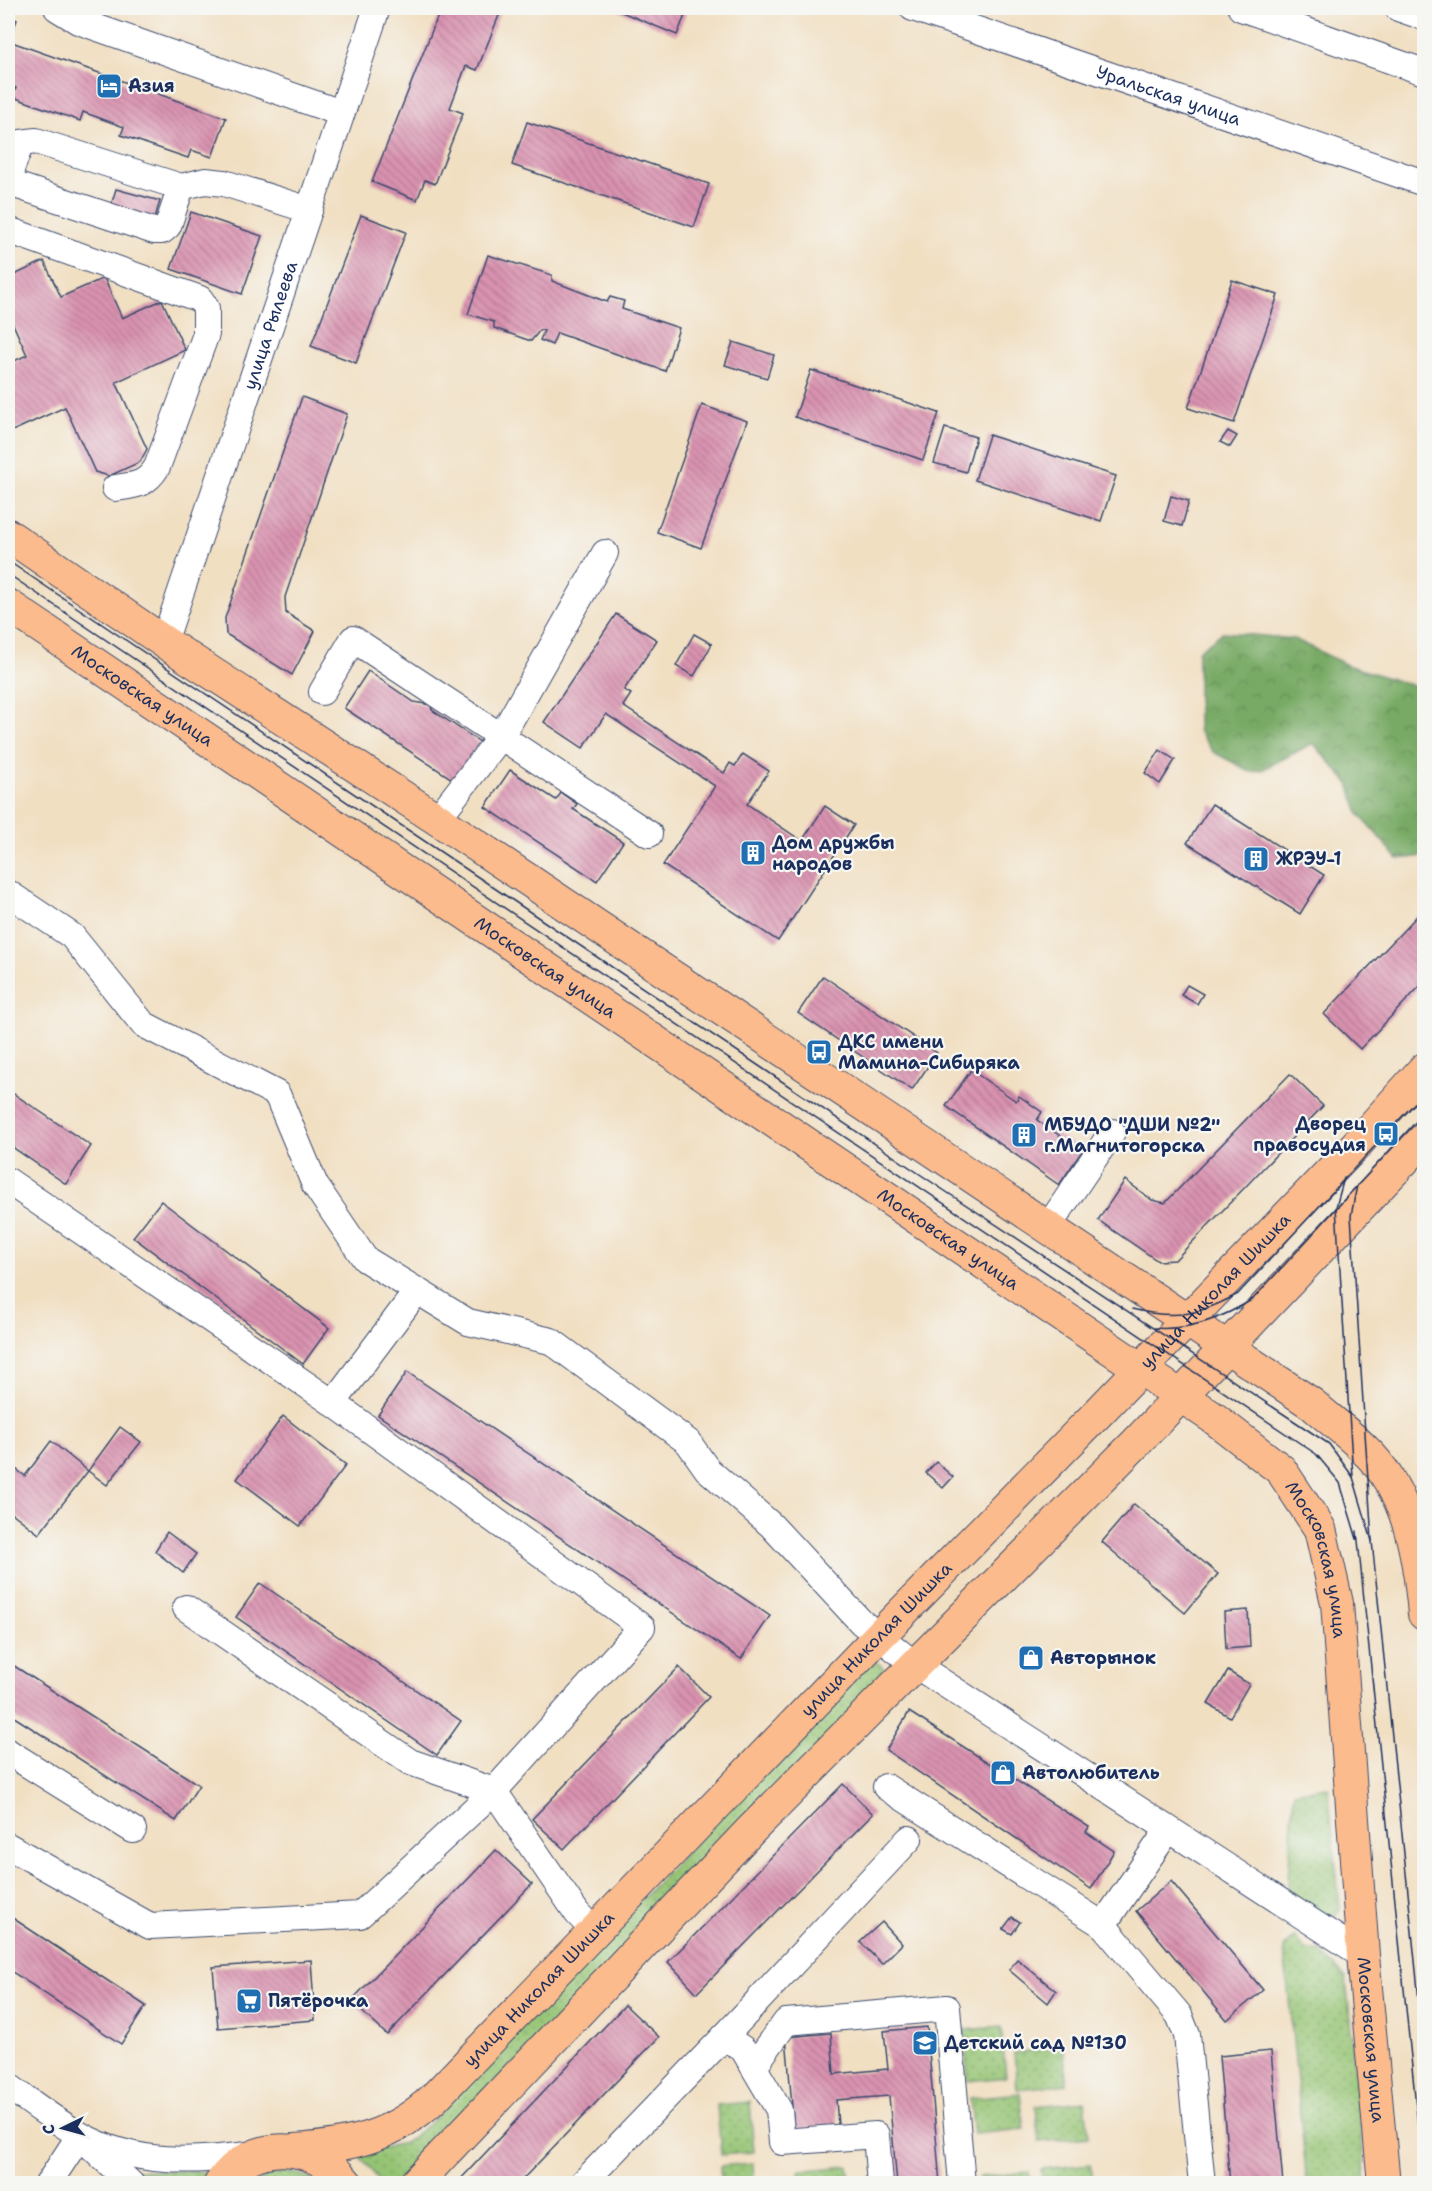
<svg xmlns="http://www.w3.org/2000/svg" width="1432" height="2191" font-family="'Shantell Sans',sans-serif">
<defs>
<pattern id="grass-dots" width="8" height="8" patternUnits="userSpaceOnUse" patternTransform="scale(1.5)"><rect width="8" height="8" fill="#95c473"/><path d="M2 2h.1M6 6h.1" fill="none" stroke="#79a062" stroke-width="1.8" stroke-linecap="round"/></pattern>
<pattern id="forest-crowns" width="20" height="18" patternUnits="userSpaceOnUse" patternTransform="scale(1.5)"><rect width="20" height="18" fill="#78aa65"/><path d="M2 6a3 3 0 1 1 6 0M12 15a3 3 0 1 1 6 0" fill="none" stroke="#628b56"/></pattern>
<pattern id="building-back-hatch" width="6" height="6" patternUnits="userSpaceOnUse" patternTransform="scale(1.5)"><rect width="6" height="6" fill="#da93b0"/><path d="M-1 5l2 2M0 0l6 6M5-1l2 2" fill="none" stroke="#b07892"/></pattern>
</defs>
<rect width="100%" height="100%" fill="#f6f6f2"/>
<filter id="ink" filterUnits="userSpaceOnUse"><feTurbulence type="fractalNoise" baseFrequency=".0167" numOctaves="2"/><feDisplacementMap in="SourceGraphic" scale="12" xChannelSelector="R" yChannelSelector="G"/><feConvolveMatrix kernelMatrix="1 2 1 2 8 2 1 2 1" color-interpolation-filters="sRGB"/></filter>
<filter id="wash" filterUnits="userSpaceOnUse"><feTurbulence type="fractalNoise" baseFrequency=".008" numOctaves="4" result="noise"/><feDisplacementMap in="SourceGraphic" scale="24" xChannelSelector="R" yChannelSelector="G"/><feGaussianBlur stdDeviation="1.35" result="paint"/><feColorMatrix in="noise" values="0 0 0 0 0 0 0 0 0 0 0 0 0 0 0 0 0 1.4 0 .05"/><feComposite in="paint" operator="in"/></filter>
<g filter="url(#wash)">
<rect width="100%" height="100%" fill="#f1dfc2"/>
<g fill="url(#grass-dots)" stroke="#587a68" stroke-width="1.5">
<path d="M871,1657L890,1674L407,2183H379L370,2168L356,2154L404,2143L429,2124Z"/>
<path d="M1328,1787L1340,1909L1332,1919L1324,1923L1287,1895L1294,1792Z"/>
<path d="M1295,1937L1305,1950H1319L1346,1978L1366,2183H1307L1284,1948Z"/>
<path d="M1001,2027L1006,2077L968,2081L964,2030Z"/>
<path d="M1063,2047L1067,2084L1017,2089L1014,2053Z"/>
<path d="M1020,2093L1024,2129L974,2134L970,2098Z"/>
<path d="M1085,2101L1089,2137L1039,2142L1036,2106Z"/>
<path d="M750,2102L754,2152L721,2155L717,2105Z"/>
<path d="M753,2163L754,2183H721L720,2166Z"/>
<path d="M1091,2164L1093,2183H1043L1041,2169Z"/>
<path d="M848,2166L850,2183H800L799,2171Z"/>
<path d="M136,2170L211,2172L199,2183L151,2184Z"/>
<path d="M286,2172L299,2174L320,2183H255L273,2174Z"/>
<path d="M1029,2172L1030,2183H980L979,2177Z"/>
</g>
<path fill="url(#forest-crowns)" stroke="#4a6c62" stroke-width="1.5" d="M1223,632L1294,639L1347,665L1424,689V856L1398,859L1359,814L1349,784L1313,743L1262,770L1251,772L1213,752L1198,730V651Z"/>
<g id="blocks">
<g fill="url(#building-back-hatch)">
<path d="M441,8H502L477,70L466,66L450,108L463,113L435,184L425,180L417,200L372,182Z"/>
<path d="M612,8H688L677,35Z"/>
<path d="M8,16L17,20L9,41L226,118L212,157L191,150L188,158L121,135L124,127L83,112L80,121L13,97L16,88L8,85Z"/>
<path d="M527,122L709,184L694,227L512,165Z"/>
<path d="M116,189L160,201L154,221L110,209Z"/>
<path d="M191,212L262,236L242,294L171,269Z"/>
<path d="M361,215L406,232L356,363L311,346Z"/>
<path d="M488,255L552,275V281L607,302L610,297L624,301L622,309L679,328L665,371L557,333L552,345L540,340L544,331L540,330L531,341L494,328V322L468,314Z"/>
<path d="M44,261L61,297L104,278L122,318L162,300L185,350L116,382L147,449L140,462L109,476L95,472L65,407L8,433V364L27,355L8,313V278Z"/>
<path d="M1232,280L1278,295L1234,423L1188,408Z"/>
<path d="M733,342L774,355L767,378L725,365Z"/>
<path d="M811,370L939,413L923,460L795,417Z"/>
<path d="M302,397L347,414L285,597L286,613L315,631L292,675L226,634L225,618Z"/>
<path d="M702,405L747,421L701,548L657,532Z"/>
<path d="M945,428L976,437L966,472L934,463Z"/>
<path d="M1228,431L1237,436L1230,447L1220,442Z"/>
<path d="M989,435L1116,476L1101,521L975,480Z"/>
<path d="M1171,496L1189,501L1182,526L1164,521Z"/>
<path d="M616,614L657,640L624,690L631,694L623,706L724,773L730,763L735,766L743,754L769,771L747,804L802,841L825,806L854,825L778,941L663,865L715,786L606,714L583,748L544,722Z"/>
<path d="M694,634L712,644L694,676L676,666Z"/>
<path d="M368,671L414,702L431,705L432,710L480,742L455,781L344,708Z"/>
<path d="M1160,750L1175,760L1160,784L1145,773Z"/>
<path d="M510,770L556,800L561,793L577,804L573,809L623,842L597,881L485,807Z"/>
<path d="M1212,804L1324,875L1300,914L1187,843Z"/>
<path d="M1418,915L1424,920V982L1360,1049L1324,1014Z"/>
<path d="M823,976L937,1053L912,1090L798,1013Z"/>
<path d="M1187,985L1203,994L1197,1004L1181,995Z"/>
<path d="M971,1070L1016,1101L1019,1096L1042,1112L1037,1120L1082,1151L1059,1185L946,1106Z"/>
<path d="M1290,1074L1323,1106L1175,1260L1158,1261L1098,1220L1125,1180L1152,1200L1165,1203Z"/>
<path d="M8,1090L91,1146L66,1184L8,1144Z"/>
<path d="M161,1201L329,1328L303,1364L133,1237Z"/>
<path d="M407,1372L770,1616L741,1659L378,1415Z"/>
<path d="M283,1416L346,1465L300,1526L237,1479Z"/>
<path d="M120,1427L141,1442L107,1485L88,1471L39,1534L8,1510V1463L25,1476L51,1441L88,1471Z"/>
<path d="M936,1462L953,1477L943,1488L926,1473Z"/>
<path d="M1134,1504L1218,1574L1185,1613L1102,1542Z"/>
<path d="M167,1532L196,1554L183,1573L155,1551Z"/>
<path d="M260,1583L461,1721L437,1755L236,1617Z"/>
<path d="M1248,1610L1250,1647L1226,1649L1224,1612Z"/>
<path d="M8,1662L199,1785L176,1821L8,1713Z"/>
<path d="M679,1667L709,1697L564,1849L532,1819Z"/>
<path d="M1228,1671L1249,1684L1230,1717L1208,1704Z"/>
<path d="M909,1712L1089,1827L1086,1832L1114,1851L1091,1889L886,1750Z"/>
<path d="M843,1784L873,1814L697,1993L668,1962Z"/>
<path d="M496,1850L532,1884L387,2035L351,2001Z"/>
<path d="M1171,1881L1263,1990L1227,2020L1136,1911Z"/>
<path d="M8,1915L146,2006L121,2044L8,1969Z"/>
<path d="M1012,1917L1020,1922L1012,1934L1003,1929Z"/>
<path d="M882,1922L902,1944L882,1964L860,1942Z"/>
<path d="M1017,1959L1056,1991L1048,2003L1009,1970Z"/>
<path d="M311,1960L315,2020L218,2028L213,1967Z"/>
<path d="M625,2005L659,2037L518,2184H456Z"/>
<path d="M927,2027L940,2184H897L889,2096L836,2100L838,2125L794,2129L786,2037L831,2033L834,2074L888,2069L884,2031Z"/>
<path d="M1271,2051L1283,2184H1230L1219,2056Z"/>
</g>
</g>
</g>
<g filter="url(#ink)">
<use href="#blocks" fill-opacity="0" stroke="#3b496d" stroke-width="1.5"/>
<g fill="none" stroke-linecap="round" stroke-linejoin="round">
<g stroke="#3b496d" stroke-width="28">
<g id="minor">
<path d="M57,8L78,21L341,113"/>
<path id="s1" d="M913,8L1424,183"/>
<path d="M1241,8L1424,72"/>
<path d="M1398,8L1424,17"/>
<path d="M181,187L168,226L162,231H154L15,185L10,172L21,143L36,141L181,187L205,181L224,183L309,210"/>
<path d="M8,230L200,299L206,308V334L157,467C146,485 136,485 115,488"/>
<path id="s2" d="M164,642L377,8"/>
<path d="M322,692L353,639L649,834"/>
<path d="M437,819L502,735L605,553"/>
<path d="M8,893L72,936L143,1024L277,1094L315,1185L365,1259L468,1322L551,1341L688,1442L707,1469L771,1525L861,1622L914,1664L1363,1955"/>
<path d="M8,1181L333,1403L642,1627L494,1791L360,1915L150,1926L8,1846"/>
<path d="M1048,1227L1112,1132"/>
<path d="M333,1403L417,1291"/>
<path d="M186,1608L410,1762L494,1791L577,1913L594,1931"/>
<path d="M8,1752L133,1830"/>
<path d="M886,1787L1103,1925"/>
<path d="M1168,1830L1103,1925L1179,2015L1187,2035L1202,2184"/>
<path d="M724,2037L743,2049L779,2110L782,2142L876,2135L880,2184"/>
<path d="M754,2066L786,2022L947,2008L962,2184"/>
<path d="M8,2086C31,2102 55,2121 80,2135C136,2166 195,2162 256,2154"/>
<path d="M91,2146L131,2184"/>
<path d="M48,2184L80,2135"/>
<path d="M582,2184L724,2037L909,1839"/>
</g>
</g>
<g stroke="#3b496d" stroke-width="34">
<g id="major">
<path d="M8,535L164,642L437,819L1312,1404C1329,1419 1348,1433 1364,1449C1409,1491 1419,1557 1424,1614"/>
<path id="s3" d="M8,605L1215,1419L1281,1470L1320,1529L1337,1603L1363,1955L1384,2184"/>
<path id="s4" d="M294,2150C349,2146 393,2137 434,2098L878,1637L1100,1411L1355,1146L1424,1069"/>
<path d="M220,2184C252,2137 315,2141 347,2184"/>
<path d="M415,2184L751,1830L1136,1443L1424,1139"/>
</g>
</g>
<use href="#minor" stroke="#fff" stroke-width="26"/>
<use href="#major" stroke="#fbbb8c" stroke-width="32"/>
<g stroke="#1b2f5e" stroke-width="1.5">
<path d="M8,561L942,1189L1329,1444L1353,1477L1372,1541"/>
<path d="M8,574L1316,1454L1340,1483L1357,1539"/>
<path d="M1344,1178L1336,1207L1353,1477"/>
<path d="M1357,1185L1351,1216L1372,1541L1424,2049"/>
<path d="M1132,1309C1175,1320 1199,1315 1238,1294L1424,1093"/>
<path d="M1154,1328C1190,1331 1223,1318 1253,1299L1424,1113"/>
<path d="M1357,1531L1424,2184"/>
</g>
</g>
</g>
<defs>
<g id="hotel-square" transform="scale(1.35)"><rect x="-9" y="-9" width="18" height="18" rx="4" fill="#1f6fb2" stroke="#f6f6f2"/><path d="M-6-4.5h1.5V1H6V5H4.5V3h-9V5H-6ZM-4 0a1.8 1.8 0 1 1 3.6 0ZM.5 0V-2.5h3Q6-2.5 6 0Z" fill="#fff"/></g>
<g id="building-square" transform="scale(1.35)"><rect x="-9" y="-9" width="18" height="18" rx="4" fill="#1f6fb2" stroke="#f6f6f2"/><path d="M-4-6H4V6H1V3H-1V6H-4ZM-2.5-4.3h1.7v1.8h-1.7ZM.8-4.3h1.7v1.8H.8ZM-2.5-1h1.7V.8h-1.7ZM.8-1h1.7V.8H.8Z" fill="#fff"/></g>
<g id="bus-square" transform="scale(1.35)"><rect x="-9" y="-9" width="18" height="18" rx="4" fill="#1f6fb2" stroke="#f6f6f2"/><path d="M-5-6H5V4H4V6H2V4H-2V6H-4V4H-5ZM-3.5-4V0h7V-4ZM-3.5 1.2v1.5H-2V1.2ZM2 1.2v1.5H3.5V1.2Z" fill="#fff"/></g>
<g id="shop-square" transform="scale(1.35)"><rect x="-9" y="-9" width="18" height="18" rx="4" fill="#1f6fb2" stroke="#f6f6f2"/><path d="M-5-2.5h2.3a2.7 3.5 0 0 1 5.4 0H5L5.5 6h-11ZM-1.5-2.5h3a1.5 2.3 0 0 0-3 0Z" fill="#fff"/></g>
<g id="supermarket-square" transform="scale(1.35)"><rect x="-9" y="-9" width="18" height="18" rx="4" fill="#1f6fb2" stroke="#f6f6f2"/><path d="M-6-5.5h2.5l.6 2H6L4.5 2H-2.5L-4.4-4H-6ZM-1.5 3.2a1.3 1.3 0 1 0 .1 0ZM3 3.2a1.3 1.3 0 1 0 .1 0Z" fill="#fff"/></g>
<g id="school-square" transform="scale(1.35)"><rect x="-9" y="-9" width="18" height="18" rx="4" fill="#1f6fb2" stroke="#f6f6f2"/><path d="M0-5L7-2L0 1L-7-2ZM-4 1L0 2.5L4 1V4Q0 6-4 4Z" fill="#fff"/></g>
</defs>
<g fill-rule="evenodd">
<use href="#hotel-square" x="109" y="86"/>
<use href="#building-square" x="753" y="853"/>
<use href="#building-square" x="1256" y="859"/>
<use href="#bus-square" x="819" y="1052"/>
<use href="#bus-square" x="1386" y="1134"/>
<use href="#building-square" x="1024" y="1135"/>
<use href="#shop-square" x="1031" y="1658"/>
<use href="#shop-square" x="1003" y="1773"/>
<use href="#supermarket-square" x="249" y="2001"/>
<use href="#school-square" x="925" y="2043"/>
</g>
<g text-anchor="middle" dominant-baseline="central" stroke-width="4.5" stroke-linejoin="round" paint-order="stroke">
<g font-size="18" font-weight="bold" fill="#1b2f5e" stroke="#f6f6f2" text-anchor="start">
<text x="128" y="86">Азия</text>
<text x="772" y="843">Дом дружбы<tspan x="772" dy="21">народов</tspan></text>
<text x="1276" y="859">ЖРЭУ-1</text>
<text x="838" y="1042">ДКС имени<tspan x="838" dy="21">Мамина-Сибиряка</tspan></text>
<text x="1366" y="1124" text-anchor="end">Дворец<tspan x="1366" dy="21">правосудия</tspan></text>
<text x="1044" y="1125">МБУДО "ДШИ №2"<tspan x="1044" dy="21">г.Магнитогорска</tspan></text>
<text x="1050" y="1658">Авторынок</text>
<text x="1022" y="1773">Автолюбитель</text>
<text x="268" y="2001">Пятёрочка</text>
<text x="944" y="2043">Детский сад №130</text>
</g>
<g font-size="18" fill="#1b2f5e" stroke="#f6f6f2">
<text stroke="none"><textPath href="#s1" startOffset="270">Уральская улица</textPath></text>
<text stroke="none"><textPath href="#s2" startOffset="334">улица Рылеева</textPath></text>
<text stroke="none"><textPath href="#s3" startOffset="162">Московская улица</textPath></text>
<text stroke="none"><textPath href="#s3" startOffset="648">Московская улица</textPath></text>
<text stroke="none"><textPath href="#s3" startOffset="1134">Московская улица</textPath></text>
<text stroke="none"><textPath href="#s4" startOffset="1276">улица Николая Шишка</textPath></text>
<text stroke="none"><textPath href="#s3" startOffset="1638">Московская улица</textPath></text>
<text stroke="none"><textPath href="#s4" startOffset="790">улица Николая Шишка</textPath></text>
<text stroke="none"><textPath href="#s4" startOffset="304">улица Николая Шишка</textPath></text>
<text stroke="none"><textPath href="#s3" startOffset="2124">Московская улица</textPath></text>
</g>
</g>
<rect width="1432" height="2191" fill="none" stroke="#f6f6f2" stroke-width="30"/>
<g transform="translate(63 2128) rotate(265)" stroke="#f6f6f2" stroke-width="4.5" paint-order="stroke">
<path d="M0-4.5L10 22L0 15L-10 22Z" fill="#1b2f5e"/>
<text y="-9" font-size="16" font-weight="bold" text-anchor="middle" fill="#1b2f5e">С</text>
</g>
</svg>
